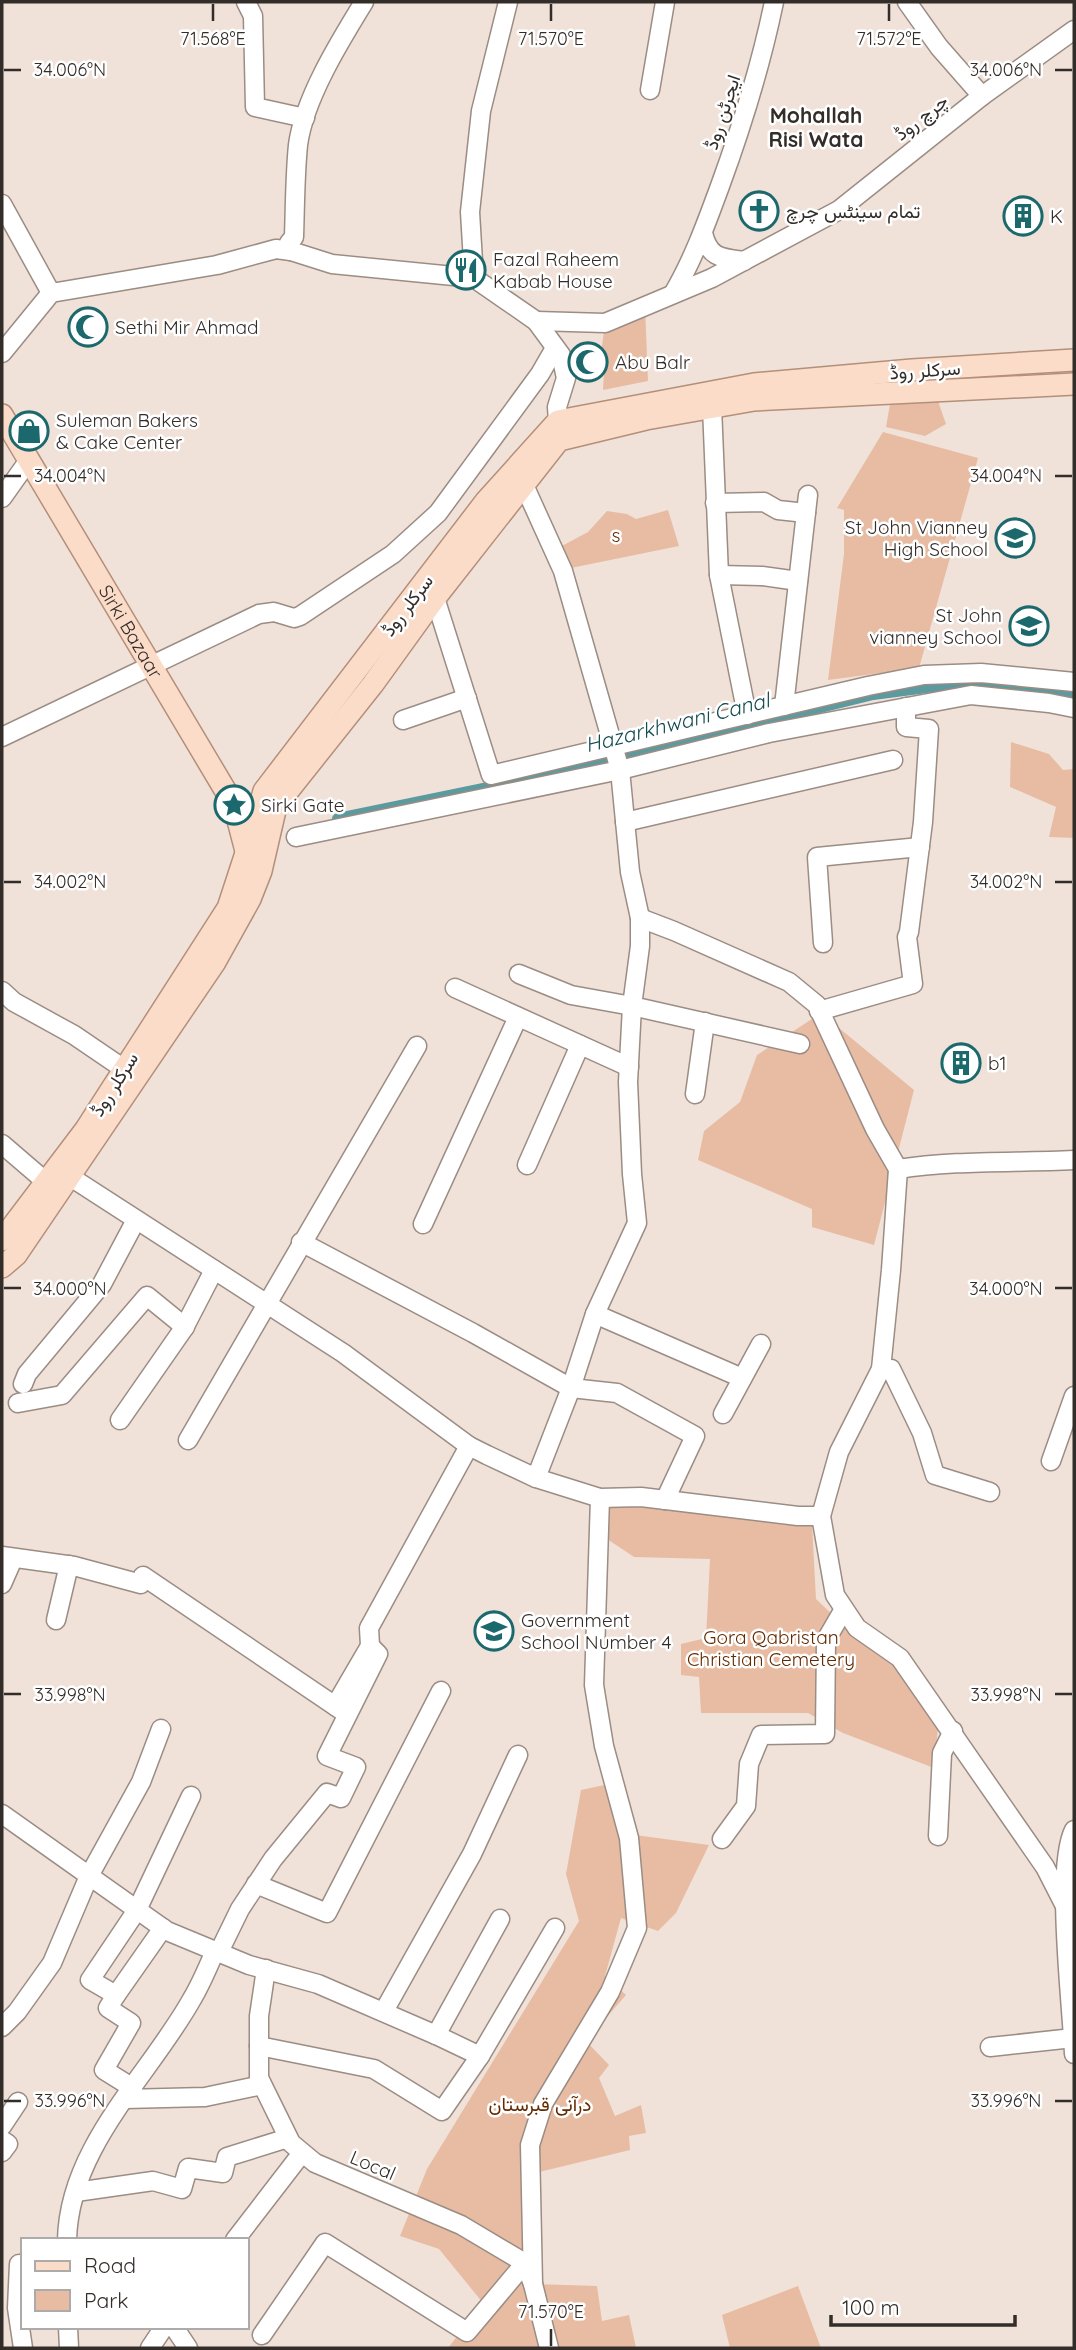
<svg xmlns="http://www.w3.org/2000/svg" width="1076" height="2350" font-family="Quicksand,Vazirmatn,sans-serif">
<rect width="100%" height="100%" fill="#f1e2d9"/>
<g fill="#e7bca3">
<path d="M645,306L648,381L603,390L605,354H601L605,323Z"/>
<path d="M938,401L946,424L925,436L886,427L890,404Z"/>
<path d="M883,432L978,458L919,668L828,680L844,554V510L837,508Z"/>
<path d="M668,510L679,546L571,568L560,547L588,532L607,511L627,514L636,519Z"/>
<path d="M1011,742L1049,754L1063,770L1074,769V838L1049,837L1056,807L1010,787Z"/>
<path d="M821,1013L914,1090L874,1245L812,1227V1209L698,1160L704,1131L740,1102L757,1055Z"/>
<path d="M649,1505L812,1524L816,1599L855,1636L908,1677L939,1717L934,1768L843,1733L808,1713H701L699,1677L681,1675V1644L706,1638L710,1559L634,1557L607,1539L610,1507Z"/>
<path d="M614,1783L628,1834L709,1845L676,1913L658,1931L621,1918L605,1976L626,1995L586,2041L609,2065L599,2078L615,2116L641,2105L646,2133L629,2136L630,2150L531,2174L534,2284L597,2286L602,2321L629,2315L636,2348H448L483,2303L439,2249L400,2236L427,2169L579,1921L566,1874L581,1790Z"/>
<path d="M798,2286L821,2348H730L722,2315Z"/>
</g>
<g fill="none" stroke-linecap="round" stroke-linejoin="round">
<path stroke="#5b9a9e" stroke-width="12" d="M338,819L503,785L873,694L965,682L1011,686L1074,696"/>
<g stroke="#9b8c84" stroke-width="21">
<g id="minor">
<path d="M246,2L253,16L255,107L305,118"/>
<path d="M907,2L939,47L982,96"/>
<path d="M650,90L665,2"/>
<path d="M2,204L51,293"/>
<path d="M703,233C709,258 721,258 744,261"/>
<path d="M291,251L289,243L294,237C295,207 295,175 298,145C304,99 340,41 364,2"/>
<path d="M474,278L470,212L481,111L508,2"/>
<path d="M673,294C693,260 706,224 720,186C742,126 761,65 774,2"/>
<path d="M536,321L605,323L712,278L839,210L982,96L1074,30"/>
<path d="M2,353L51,293L217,265L276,249L291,251L332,264L474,278L536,321L561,355L566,378L557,407L558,421"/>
<path d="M712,407L719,575L747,715"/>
<path d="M524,485L563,571L620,770L630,872L640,918V946L632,1006L628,1082L632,1174L637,1223L595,1314L571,1388L536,1478"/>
<path d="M2,498L29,460"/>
<path d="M715,503L764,502L778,510L806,513"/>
<path d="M719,575L762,576L798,581"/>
<path d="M435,598L491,775L868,686L924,675L981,673L1074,682"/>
<path d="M784,706L808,495"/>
<path d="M403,720L467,698"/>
<path d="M2,737L259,614L274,612L294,618L300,616L393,554L438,513L540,374L555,348"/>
<path d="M625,822L893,760"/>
<path d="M296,837L620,770L769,733L971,695L1049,703L1074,708"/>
<path d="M640,918L674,931L789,982L817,1005L875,1129L898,1169L891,1270L881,1369L839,1452L821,1516L835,1595L857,1628L900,1658L1045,1867L1066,1908"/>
<path d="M823,943L817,857L920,847"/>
<path d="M519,974L571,995L632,1006L800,1044"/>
<path d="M455,988L629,1067"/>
<path d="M2,991L14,1002L74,1035L124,1069"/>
<path d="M819,1011L913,984L907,937L909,932L923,822L929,729L906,727V707"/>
<path d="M695,1094L705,1022"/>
<path d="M2,1144L45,1181"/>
<path d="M527,1165L580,1045"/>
<path d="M898,1169C956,1160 1015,1163 1074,1160"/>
<path d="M69,1176L343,1353L469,1446L487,1455L536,1478L600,1498L641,1497L798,1516H821"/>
<path d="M423,1224L518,1017"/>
<path d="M301,1242L473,1333L571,1388L617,1393L695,1436L665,1500"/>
<path d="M595,1314L742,1378"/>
<path d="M881,1369H891L922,1433L935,1475L990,1492"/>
<path d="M23,1384L27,1374L102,1284L136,1220"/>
<path d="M18,1403L62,1395L147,1296L185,1327"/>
<path d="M723,1414L761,1344"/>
<path d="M120,1420L184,1328L214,1270"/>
<path d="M188,1440L417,1046"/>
<path d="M1051,1461L1074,1396"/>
<path d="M2,1556L74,1566L141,1584L143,1576L347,1714"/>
<path d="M2,1584L13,1559"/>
<path d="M56,1620L69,1565"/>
<path d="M335,1706L370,1646L369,1628L469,1446"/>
<path d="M2,1814L167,1931L249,1965L318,1984L436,2035L480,2056"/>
<path d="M1074,1830C1055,1867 1072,2005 1074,2054"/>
<path d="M938,1836L942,1753L953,1731"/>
<path d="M722,1839L746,1806L749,1764L761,1735L825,1734L826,1640L844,1609"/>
<path d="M256,1884L327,1913L441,1691"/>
<path d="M219,1952L240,1909L273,1859L327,1793L341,1798L356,1767L327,1756L378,1654L370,1646"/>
<path d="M266,1969L259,2016V2078L291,2143L315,2163L461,2225L525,2263L533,2284L549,2348"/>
<path d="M116,1995L163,1928"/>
<path d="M384,2011L472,1854L518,1755"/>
<path d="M2,2027L17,2012L52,1963L89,1876L141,1782L161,1729"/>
<path d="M436,2035L500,1919"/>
<path d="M259,2046L374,2069L442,2111L480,2056L555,1928"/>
<path d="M990,2047L1073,2038"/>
<path d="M133,2088L104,2070L131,2023L108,2008L116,1995L90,1980L137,1910L191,1796"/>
<path d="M125,2099L205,2097L262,2085"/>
<path d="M2,2126L18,2102"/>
<path d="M2,2140L8,2144L2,2152"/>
<path d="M76,2192L153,2181L182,2189L188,2168L223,2173L227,2157L288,2138"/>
<path d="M67,2240C69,2146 149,2076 192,1999C201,1984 208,1967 215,1951"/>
<path d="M235,2240L302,2153"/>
<path d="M23,2264H19L17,2308L23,2348"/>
<path d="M533,2284L530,2145L543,2104L610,1992L637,1928L629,1838L604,1746L594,1685L600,1498"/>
<path d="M68,2327L69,2348"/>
<path d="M174,2327L188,2348"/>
<path d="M262,2335L325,2243L467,2332L525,2263"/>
<path d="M150,2348L164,2327"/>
</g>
</g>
<g stroke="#b48f7a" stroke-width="24">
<g id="major">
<path id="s1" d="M2,415L234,805L246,851"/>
<path d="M2,1240L86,1129L228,908L246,853L264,791L486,501L558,421L754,384L912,370L1074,360"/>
<path d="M2,1267L16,1255L215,962L250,899L261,871L276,806L373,684L435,598L559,440L646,419L754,400L1074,384"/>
</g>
</g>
<use href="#minor" stroke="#fff" stroke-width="18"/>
<use href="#major" stroke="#fbdcc9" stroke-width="21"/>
</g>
<path fill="none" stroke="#332d2a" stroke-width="2.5" d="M213,4V21M551,4V21M889,4V21M4,70H21M1055,70H1072M4,476H21M1055,476H1072M4,882H21M1055,882H1072M4,1288H21M1055,1288H1072M4,1694H21M1055,1694H1072M4,2101H21M1055,2101H1072M551,2329V2346"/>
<defs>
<g id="church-ring" transform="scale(2.0125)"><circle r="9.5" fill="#fff" stroke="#1c696d" stroke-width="1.5"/><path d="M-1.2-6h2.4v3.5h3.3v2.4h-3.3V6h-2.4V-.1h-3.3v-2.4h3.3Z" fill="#1c696d"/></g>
<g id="building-ring" transform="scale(2.0125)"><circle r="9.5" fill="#fff" stroke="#1c696d" stroke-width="1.5"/><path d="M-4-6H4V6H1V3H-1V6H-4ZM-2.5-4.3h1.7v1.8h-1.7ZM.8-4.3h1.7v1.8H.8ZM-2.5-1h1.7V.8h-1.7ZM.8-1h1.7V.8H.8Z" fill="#1c696d"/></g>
<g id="restaurant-ring" transform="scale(2.0125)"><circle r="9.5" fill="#fff" stroke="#1c696d" stroke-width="1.5"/><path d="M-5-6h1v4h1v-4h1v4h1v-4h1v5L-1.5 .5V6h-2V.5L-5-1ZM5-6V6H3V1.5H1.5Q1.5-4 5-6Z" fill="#1c696d"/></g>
<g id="mosque-ring" transform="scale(2.0125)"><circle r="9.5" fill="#fff" stroke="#1c696d" stroke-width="1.5"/><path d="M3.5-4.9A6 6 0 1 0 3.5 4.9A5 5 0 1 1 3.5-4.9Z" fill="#1c696d"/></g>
<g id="shop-ring" transform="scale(2.0125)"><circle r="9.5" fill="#fff" stroke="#1c696d" stroke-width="1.5"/><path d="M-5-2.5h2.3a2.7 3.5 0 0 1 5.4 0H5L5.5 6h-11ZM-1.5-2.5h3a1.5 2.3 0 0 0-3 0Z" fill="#1c696d"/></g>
<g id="school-ring" transform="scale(2.0125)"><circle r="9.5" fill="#fff" stroke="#1c696d" stroke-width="1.5"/><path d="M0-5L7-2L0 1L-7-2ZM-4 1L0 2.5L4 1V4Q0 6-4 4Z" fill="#1c696d"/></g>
<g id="sight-ring" transform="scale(2.0125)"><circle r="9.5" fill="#fff" stroke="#1c696d" stroke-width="1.5"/><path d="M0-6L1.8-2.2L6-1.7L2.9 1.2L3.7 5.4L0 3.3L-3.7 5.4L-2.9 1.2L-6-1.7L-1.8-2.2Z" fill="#1c696d"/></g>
</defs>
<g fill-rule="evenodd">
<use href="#church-ring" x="759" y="211"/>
<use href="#building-ring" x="1023" y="216"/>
<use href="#restaurant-ring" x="466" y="270"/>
<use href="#mosque-ring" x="88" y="327"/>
<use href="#mosque-ring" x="588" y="362"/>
<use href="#shop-ring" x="29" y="431"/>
<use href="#school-ring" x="1015" y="538"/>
<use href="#school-ring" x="1029" y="626"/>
<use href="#sight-ring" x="234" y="805"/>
<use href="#building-ring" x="961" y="1063"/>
<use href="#school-ring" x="494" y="1631"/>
</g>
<g text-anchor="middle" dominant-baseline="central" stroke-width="5" stroke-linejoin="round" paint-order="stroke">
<g font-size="19" fill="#332d2a" stroke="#fff">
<text transform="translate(722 112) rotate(-72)">ایجرٹن روڈ</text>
<text transform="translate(921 117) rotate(-38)">چرچ روڈ</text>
<text transform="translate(925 370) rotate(-4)">سرکلر روڈ</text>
<text transform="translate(407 605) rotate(-53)">سرکلر روڈ</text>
<text stroke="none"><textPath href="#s1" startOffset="252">Sirki Bazaar</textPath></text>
<text transform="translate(114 1084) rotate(-58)">سرکلر روڈ</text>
<text transform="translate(373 2165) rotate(23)">Local</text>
</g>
<g font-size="19" fill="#332d2a" stroke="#fff" text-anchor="start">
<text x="786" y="211">تمام سینٹس چرچ</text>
<text x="1050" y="216">K</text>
<text x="493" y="259">Fazal Raheem<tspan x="493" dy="22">Kabab House</tspan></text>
<text x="115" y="327">Sethi Mir Ahmad</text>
<text x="615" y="362">Abu Balr</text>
<text x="56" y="420">Suleman Bakers<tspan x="56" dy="22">&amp; Cake Center</tspan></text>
<text x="988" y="527" text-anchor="end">St John Vianney<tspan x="988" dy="22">High School</tspan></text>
<text x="1002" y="615" text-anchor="end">St John<tspan x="1002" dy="22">vianney School</tspan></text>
<text x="261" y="805">Sirki Gate</text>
<text x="988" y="1063">b1</text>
<text x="521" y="1620">Government<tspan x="521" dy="22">School Number 4</tspan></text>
</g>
<g font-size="19" fill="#622a00" stroke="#fff">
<text x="616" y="535">s</text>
<text x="771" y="1637">Gora Qabristan<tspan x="771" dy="22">Christian Cemetery</tspan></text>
<text x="540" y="2104">درآنی قبرستان</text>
</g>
<g font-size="21" font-weight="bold" fill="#332d2a" stroke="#fff">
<text x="816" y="115">Mohallah<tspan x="816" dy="24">Risi Wata</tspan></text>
</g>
<g font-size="21" font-style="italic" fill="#134c50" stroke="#fff">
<text transform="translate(677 722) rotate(-14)">Hazarkhwani Canal</text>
</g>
</g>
<g font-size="18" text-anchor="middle" fill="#332d2a" stroke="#fff" stroke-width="5" stroke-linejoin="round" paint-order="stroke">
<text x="213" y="45">71.568°E</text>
<text x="551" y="45">71.570°E</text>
<text x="889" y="45">71.572°E</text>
<text x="70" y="76">34.006°N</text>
<text x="1006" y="76">34.006°N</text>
<text x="70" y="482">34.004°N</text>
<text x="1006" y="482">34.004°N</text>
<text x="70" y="888">34.002°N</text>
<text x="1006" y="888">34.002°N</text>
<text x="70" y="1295">34.000°N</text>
<text x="1006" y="1295">34.000°N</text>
<text x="70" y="1701">33.998°N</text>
<text x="1006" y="1701">33.998°N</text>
<text x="70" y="2107">33.996°N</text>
<text x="1006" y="2107">33.996°N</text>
<text x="551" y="2318">71.570°E</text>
</g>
<rect width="1076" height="2350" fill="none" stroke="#332d2a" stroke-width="7"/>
<rect x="21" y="2238" width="228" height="91" fill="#ffffff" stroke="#adabaa" stroke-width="2"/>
<rect x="35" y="2261" width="35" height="10" fill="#fbdcc9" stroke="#adabaa" stroke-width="2"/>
<text x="84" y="2273" font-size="21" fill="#332d2a">Road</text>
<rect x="35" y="2290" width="35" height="21" fill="#e7bca3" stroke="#adabaa" stroke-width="2"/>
<text x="84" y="2308" font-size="21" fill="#332d2a">Park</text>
<path d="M831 2315v10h184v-10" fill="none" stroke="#332d2a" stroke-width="3.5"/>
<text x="842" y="2315" font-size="21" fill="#332d2a" stroke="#ffffff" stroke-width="5" paint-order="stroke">100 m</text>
</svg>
